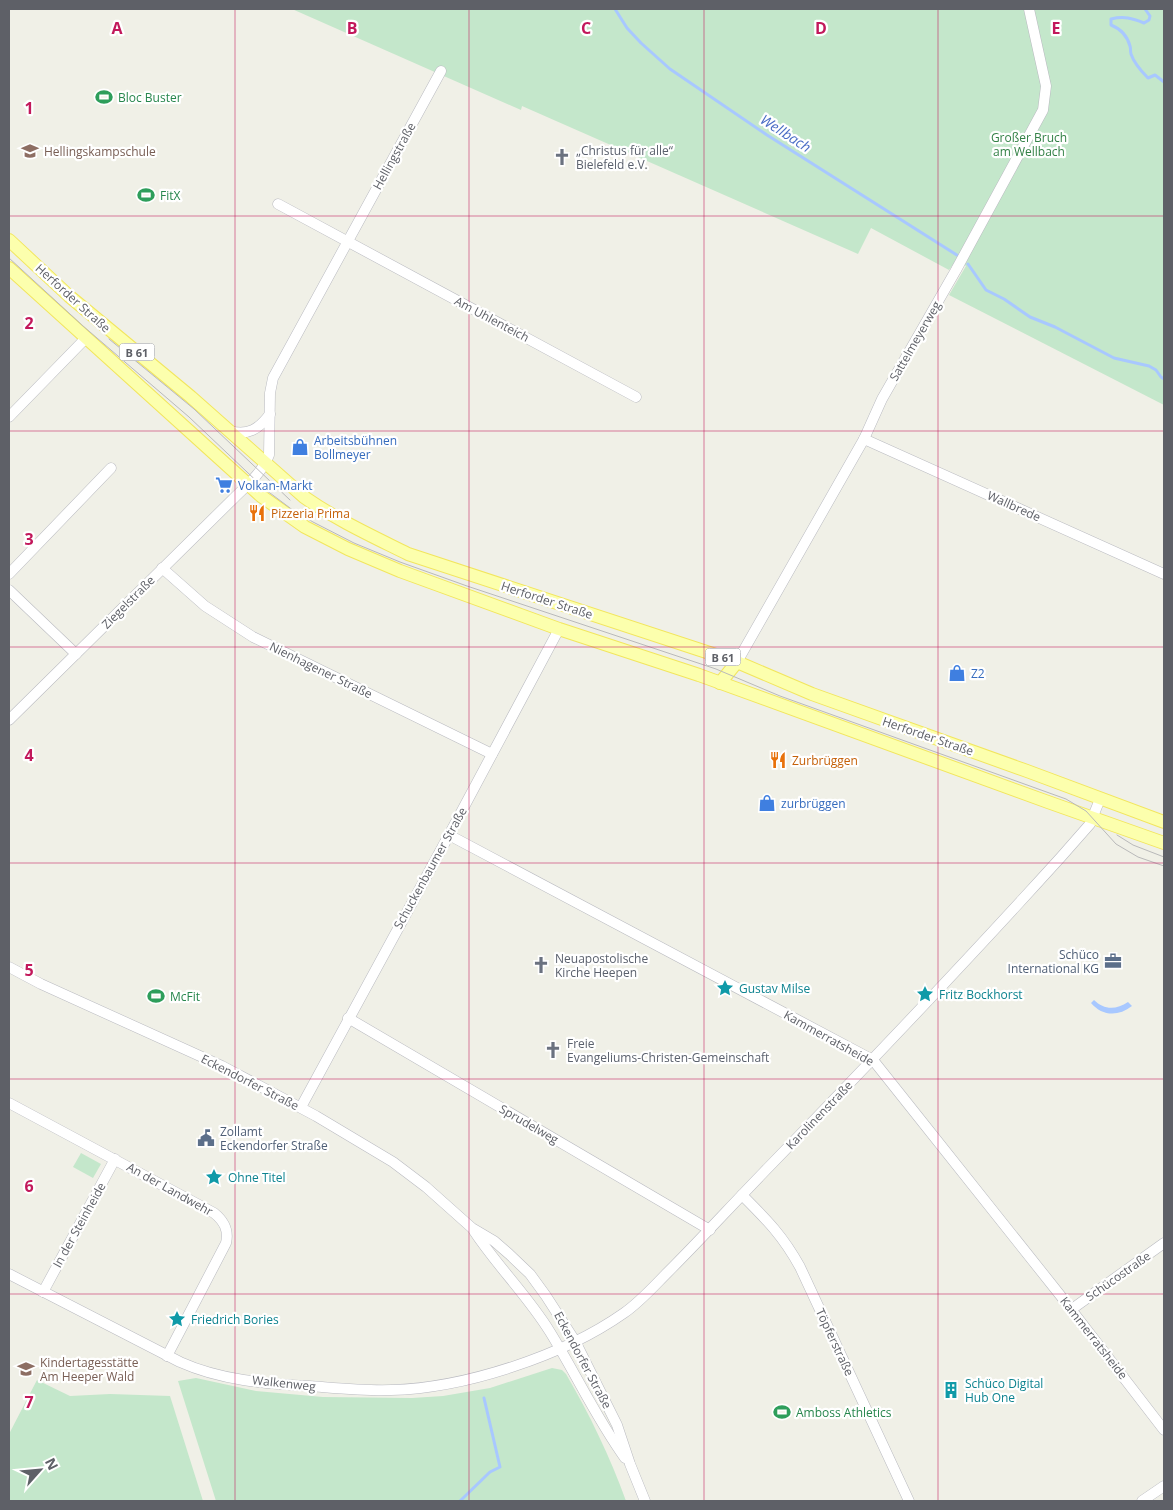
<svg xmlns="http://www.w3.org/2000/svg" width="1173" height="1510" font-family="'Open Sans',sans-serif">
<rect width="100%" height="100%" fill="#f0f0e7"/>
<g fill="#c4e7cb">
<path d="M292,9H1164V405L949,295L966,266L957,259L949,270L871,228L858,254L522,106L521,110Z"/>
<path d="M81,1153L101,1164L93,1178L73,1167Z"/>
<path d="M552,1368L562,1370L566,1374C590,1415 610,1457 626,1501H216L178,1381L196,1378L256,1391L323,1397L412,1398L443,1396L490,1388Z"/>
<path d="M37,1380L70,1396L110,1394L170,1396L203,1501H9V1434Z"/>
</g>
<path fill="#a8c8ff" d="M1094,1000C1104,1010 1116,1010 1128,1002L1132,1006C1118,1017 1102,1016 1091,1003Z"/>
<g fill="none" stroke-linecap="round" stroke-linejoin="round">
<g stroke="#a8c8ff" stroke-width="3">
<path d="M615,9L627,28L641,43L670,69L767,135L960,257"/>
<path d="M1145,9L1150,16L1149,20L1144,23C1132,18 1124,16 1111,19V25C1121,29 1127,35 1130,46C1131,50 1130,49 1131,54C1134,63 1141,71 1148,78L1155,75L1164,82"/>
<path d="M968,264L986,290L1004,299L1030,317L1055,327L1114,358L1149,366L1156,370L1161,377L1164,379"/>
<path d="M460,1501L490,1472L500,1467L484,1398"/>
</g>
<g stroke="#b9bac0" stroke-width="11">
<g id="minor">
<path d="M278,204L636,397"/>
<path d="M9,417L85,339"/>
<path d="M230,431C248,436 259,429 270,414"/>
<path d="M864,439L1164,574"/>
<path d="M162,568L205,606L253,637L492,754"/>
<path d="M9,574L111,468"/>
<path d="M9,590L76,654"/>
<path d="M737,662L864,439L882,399L956,270L1043,110L1046,86L1029,9"/>
<path d="M9,720L232,500C246,486 262,473 269,455L270,393L273,378L441,71"/>
<path d="M449,835L873,1060L1060,1295L1164,1430"/>
<path d="M9,967L41,984L222,1066L316,1116L393,1162L426,1187L472,1228L494,1241L509,1254L530,1274L546,1296L575,1341L617,1425L630,1464L645,1501"/>
<path d="M348,1018L710,1230"/>
<path d="M9,1103L214,1213C224,1221 229,1230 226,1243L167,1356"/>
<path d="M301,1107L449,835L559,629"/>
<path d="M742,1195C767,1220 783,1236 800,1267L909,1501"/>
<path d="M474,1231C497,1266 528,1296 550,1332C576,1374 596,1418 625,1458"/>
<path d="M9,1274L180,1362C220,1380 266,1384 309,1386C336,1388 364,1391 391,1390C465,1388 563,1356 624,1313C640,1302 654,1286 668,1272C700,1240 731,1206 763,1173C864,1069 964,964 1061,857L1090,824L1100,799"/>
<path d="M43,1292L115,1159"/>
<path d="M1072,1309L1164,1243"/>
<path d="M1142,1501L1164,1486"/>
</g>
</g>
<g stroke="#f2e65e" stroke-width="14">
<g id="major">
<path d="M9,240L69,296L191,397L304,497C337,520 372,536 408,554L737,662L812,694L1027,771L1164,822"/>
<path d="M9,268L261,496L305,527L348,549L400,571L559,629L699,675L1048,802L1164,843"/>
<path d="M720,683L737,662"/>
</g>
</g>
<use href="#minor" stroke="#fff" stroke-width="10"/>
<use href="#major" stroke="#fcffad" stroke-width="12"/>
<g stroke="#b9b9ba" stroke-width="1">
<path d="M9,258L83,326L189,417L266,490L294,511L313,522L354,543L400,562L467,586L716,669L780,696L1066,799L1086,811L1116,844L1138,857L1164,866"/>
<path d="M109,339L194,409L290,500"/>
<path d="M1117,835L1133,845L1164,857"/>
</g>
</g>
<path fill="none" stroke="#c2185b" stroke-width="1" stroke-opacity="0.55" d="M235,9V1501M469,9V1501M704,9V1501M938,9V1501M9,216H1164M9,431H1164M9,647H1164M9,863H1164M9,1079H1164M9,1294H1164"/>
<defs>
<g id="stadium-bare" transform="scale(1.35)"><path d="M0-5a6.5 5 0 1 0 0 10a6.5 5 0 1 0 0-10ZM-3.5-1.8h7v3.6h-7Z" fill="#2e9e5b" stroke="#fff" stroke-width="2.5" paint-order="stroke"/></g>
<g id="school-bare" transform="scale(1.35)"><path d="M0-5L7-2L0 1L-7-2ZM-4 1L0 2.5L4 1V4Q0 6-4 4Z" fill="#8d6e63" stroke="#fff" stroke-width="2.5" paint-order="stroke"/></g>
<g id="church-bare" transform="scale(1.35)"><path d="M-1.2-6h2.4v3.5h3.3v2.4h-3.3V6h-2.4V-.1h-3.3v-2.4h3.3Z" fill="#6b7280" stroke="#fff" stroke-width="2.5" paint-order="stroke"/></g>
<g id="shop-bare" transform="scale(1.35)"><path d="M-5-2.5h2.3a2.7 3.5 0 0 1 5.4 0H5L5.5 6h-11ZM-1.5-2.5h3a1.5 2.3 0 0 0-3 0Z" fill="#3f7fe0" stroke="#fff" stroke-width="2.5" paint-order="stroke"/></g>
<g id="supermarket-bare" transform="scale(1.35)"><path d="M-6-5.5h2.5l.6 2H6L4.5 2H-2.5L-4.4-4H-6ZM-1.5 3.2a1.3 1.3 0 1 0 .1 0ZM3 3.2a1.3 1.3 0 1 0 .1 0Z" fill="#3f7fe0" stroke="#fff" stroke-width="2.5" paint-order="stroke"/></g>
<g id="restaurant-bare" transform="scale(1.35)"><path d="M-5-6h1v4h1v-4h1v4h1v-4h1v5L-1.5 .5V6h-2V.5L-5-1ZM5-6V6H3V1.5H1.5Q1.5-4 5-6Z" fill="#e8710a" stroke="#fff" stroke-width="2.5" paint-order="stroke"/></g>
<g id="office-bare" transform="scale(1.35)"><path d="M-6-3h4V-5.5h4V-3h4V5H-6ZM-1-4.5V-3h2v-1.5ZM-6 0V1H6V0Z" fill="#5c6f8a" stroke="#fff" stroke-width="2.5" paint-order="stroke"/></g>
<g id="sight-bare" transform="scale(1.35)"><path d="M0-6L1.8-2.2L6-1.7L2.9 1.2L3.7 5.4L0 3.3L-3.7 5.4L-2.9 1.2L-6-1.7L-1.8-2.2Z" fill="#0f9aa8" stroke="#fff" stroke-width="2.5" paint-order="stroke"/></g>
<g id="civic-bare" transform="scale(1.35)"><path d="M-.6-6.5H3V-4.5H.6V-3L4-1V1h2V6H-6V1h2V-1L-.6-3ZM-1.2 2.5V6h2.4V2.5Z" fill="#5c6f8a" stroke="#fff" stroke-width="2.5" paint-order="stroke"/></g>
<g id="building-bare" transform="scale(1.35)"><path d="M-4-6H4V6H1V3H-1V6H-4ZM-2.5-4.3h1.7v1.8h-1.7ZM.8-4.3h1.7v1.8H.8ZM-2.5-1h1.7V.8h-1.7ZM.8-1h1.7V.8H.8Z" fill="#0f9aa8" stroke="#fff" stroke-width="2.5" paint-order="stroke"/></g>
</defs>
<g fill-rule="evenodd">
<use href="#stadium-bare" x="104" y="97"/>
<use href="#school-bare" x="30" y="151"/>
<use href="#church-bare" x="562" y="157"/>
<use href="#stadium-bare" x="146" y="195"/>
<use href="#shop-bare" x="300" y="447"/>
<use href="#supermarket-bare" x="224" y="485"/>
<use href="#restaurant-bare" x="257" y="513"/>
<use href="#shop-bare" x="957" y="673"/>
<use href="#restaurant-bare" x="778" y="760"/>
<use href="#shop-bare" x="767" y="803"/>
<use href="#office-bare" x="1113" y="961"/>
<use href="#church-bare" x="541" y="965"/>
<use href="#sight-bare" x="725" y="988"/>
<use href="#sight-bare" x="925" y="994"/>
<use href="#stadium-bare" x="156" y="996"/>
<use href="#church-bare" x="553" y="1050"/>
<use href="#civic-bare" x="206" y="1138"/>
<use href="#sight-bare" x="214" y="1177"/>
<use href="#sight-bare" x="177" y="1319"/>
<use href="#school-bare" x="26" y="1369"/>
<use href="#building-bare" x="951" y="1390"/>
<use href="#stadium-bare" x="782" y="1412"/>
</g>
<g text-anchor="middle" dominant-baseline="central" stroke-width="4.5" stroke-linejoin="round" paint-order="stroke">
<g fill="#fff" stroke="#8e9095" stroke-width="1">
<rect x="119.5" y="343.5" width="35" height="17" rx="4"/>
<rect x="705.5" y="648.5" width="35" height="17" rx="4"/>
</g>
<g font-size="11" font-weight="bold" fill="#5e6067">
<text x="137" y="352">B 61</text>
<text x="723" y="657">B 61</text>
</g>
<g font-size="12" fill="#27864d" stroke="#fff" text-anchor="start">
<text x="118" y="97">Bloc Buster</text>
<text x="160" y="195">FitX</text>
<text x="170" y="996">McFit</text>
<text x="796" y="1412">Amboss Athletics</text>
</g>
<g font-size="12" fill="#338146" stroke="#fff">
<text x="1029" y="137">Großer Bruch<tspan x="1029" dy="14">am Wellbach</tspan></text>
</g>
<g font-size="12" fill="#5b616d" stroke="#fff" text-anchor="start">
<text x="576" y="150">„Christus für alle“<tspan x="576" dy="14">Bielefeld e.V.</tspan></text>
<text x="555" y="958">Neuapostolische<tspan x="555" dy="14">Kirche Heepen</tspan></text>
<text x="567" y="1043">Freie<tspan x="567" dy="14">Evangeliums-Christen-Gemeinschaft</tspan></text>
</g>
<g font-size="12" fill="#785e54" stroke="#fff" text-anchor="start">
<text x="44" y="151">Hellingskampschule</text>
<text x="40" y="1362">Kindertagesstätte<tspan x="40" dy="14">Am Heeper Wald</tspan></text>
</g>
<g font-size="12" fill="#5e6067" stroke="#fff">
<text transform="translate(394 156) rotate(-61)">Hellingstraße</text>
<text transform="translate(73 298) rotate(42)">Herforder Straße</text>
<text transform="translate(492 319) rotate(28)">Am Uhlenteich</text>
<text transform="translate(915 341) rotate(-60)">Sattelmeyerweg</text>
<text transform="translate(1014 506) rotate(24)">Wallbrede</text>
<text transform="translate(547 600) rotate(18)">Herforder Straße</text>
<text transform="translate(128 602) rotate(-45)">Ziegelstraße</text>
<text transform="translate(321 670) rotate(26)">Nienhagener Straße</text>
<text transform="translate(928 736) rotate(19)">Herforder Straße</text>
<text transform="translate(430 868) rotate(-61)">Schuckenbaumer Straße</text>
<text transform="translate(829 1038) rotate(29)">Kammerratsheide</text>
<text transform="translate(250 1082) rotate(27)">Eckendorfer Straße</text>
<text transform="translate(819 1115) rotate(-46)">Karolinenstraße</text>
<text transform="translate(529 1124) rotate(30)">Sprudelweg</text>
<text transform="translate(170 1189) rotate(29)">An der Landwehr</text>
<text transform="translate(79 1225) rotate(-61)">In der Steinheide</text>
<text transform="translate(1118 1276) rotate(-35)">Schücostraße</text>
<text transform="translate(1094 1338) rotate(52)">Kammerratsheide</text>
<text transform="translate(835 1342) rotate(65)">Töpferstraße</text>
<text transform="translate(583 1360) rotate(62)">Eckendorfer Straße</text>
<text transform="translate(284 1383) rotate(6)">Walkenweg</text>
</g>
<g font-size="12" fill="#366cbe" stroke="#fff" text-anchor="start">
<text x="314" y="440">Arbeitsbühnen<tspan x="314" dy="14">Bollmeyer</tspan></text>
<text x="238" y="485">Volkan-Markt</text>
<text x="971" y="673">Z2</text>
<text x="781" y="803">zurbrüggen</text>
</g>
<g font-size="12" fill="#c56008" stroke="#fff" text-anchor="start">
<text x="271" y="513">Pizzeria Prima</text>
<text x="792" y="760">Zurbrüggen</text>
</g>
<g font-size="12" fill="#4e5e75" stroke="#fff" text-anchor="end">
<text x="1099" y="954">Schüco<tspan x="1099" dy="14">International KG</tspan></text>
<text x="220" y="1131" text-anchor="start">Zollamt<tspan x="220" dy="14">Eckendorfer Straße</tspan></text>
</g>
<g font-size="12" fill="#0d838f" stroke="#fff" text-anchor="start">
<text x="739" y="988">Gustav Milse</text>
<text x="939" y="994">Fritz Bockhorst</text>
<text x="228" y="1177">Ohne Titel</text>
<text x="191" y="1319">Friedrich Bories</text>
<text x="965" y="1383">Schüco Digital<tspan x="965" dy="14">Hub One</tspan></text>
</g>
<g font-size="14" font-style="italic" fill="#496cc5" stroke="#fff">
<text transform="translate(786 133) rotate(33)">Wellbach</text>
</g>
</g>
<g font-size="16" text-anchor="middle" font-weight="bold" fill="#c2185b" stroke="#fff" stroke-width="4.5" stroke-linejoin="round" paint-order="stroke">
<text x="117" y="34">A</text>
<text x="352" y="34">B</text>
<text x="586" y="34">C</text>
<text x="821" y="34">D</text>
<text x="1056" y="34">E</text>
<text x="29" y="114">1</text>
<text x="29" y="329">2</text>
<text x="29" y="545">3</text>
<text x="29" y="761">4</text>
<text x="29" y="976">5</text>
<text x="29" y="1192">6</text>
<text x="29" y="1408">7</text>
</g>
<rect width="1173" height="1510" fill="none" stroke="#5e6067" stroke-width="20"/>
<g transform="translate(40 1470) rotate(63)" stroke="#ffffff" stroke-width="4" paint-order="stroke">
<path d="M0-4L9 19L0 12L-9 19Z" fill="#5e6067"/>
<text y="-8" font-size="14" font-weight="bold" text-anchor="middle" fill="#5e6067">N</text>
</g>
</svg>
